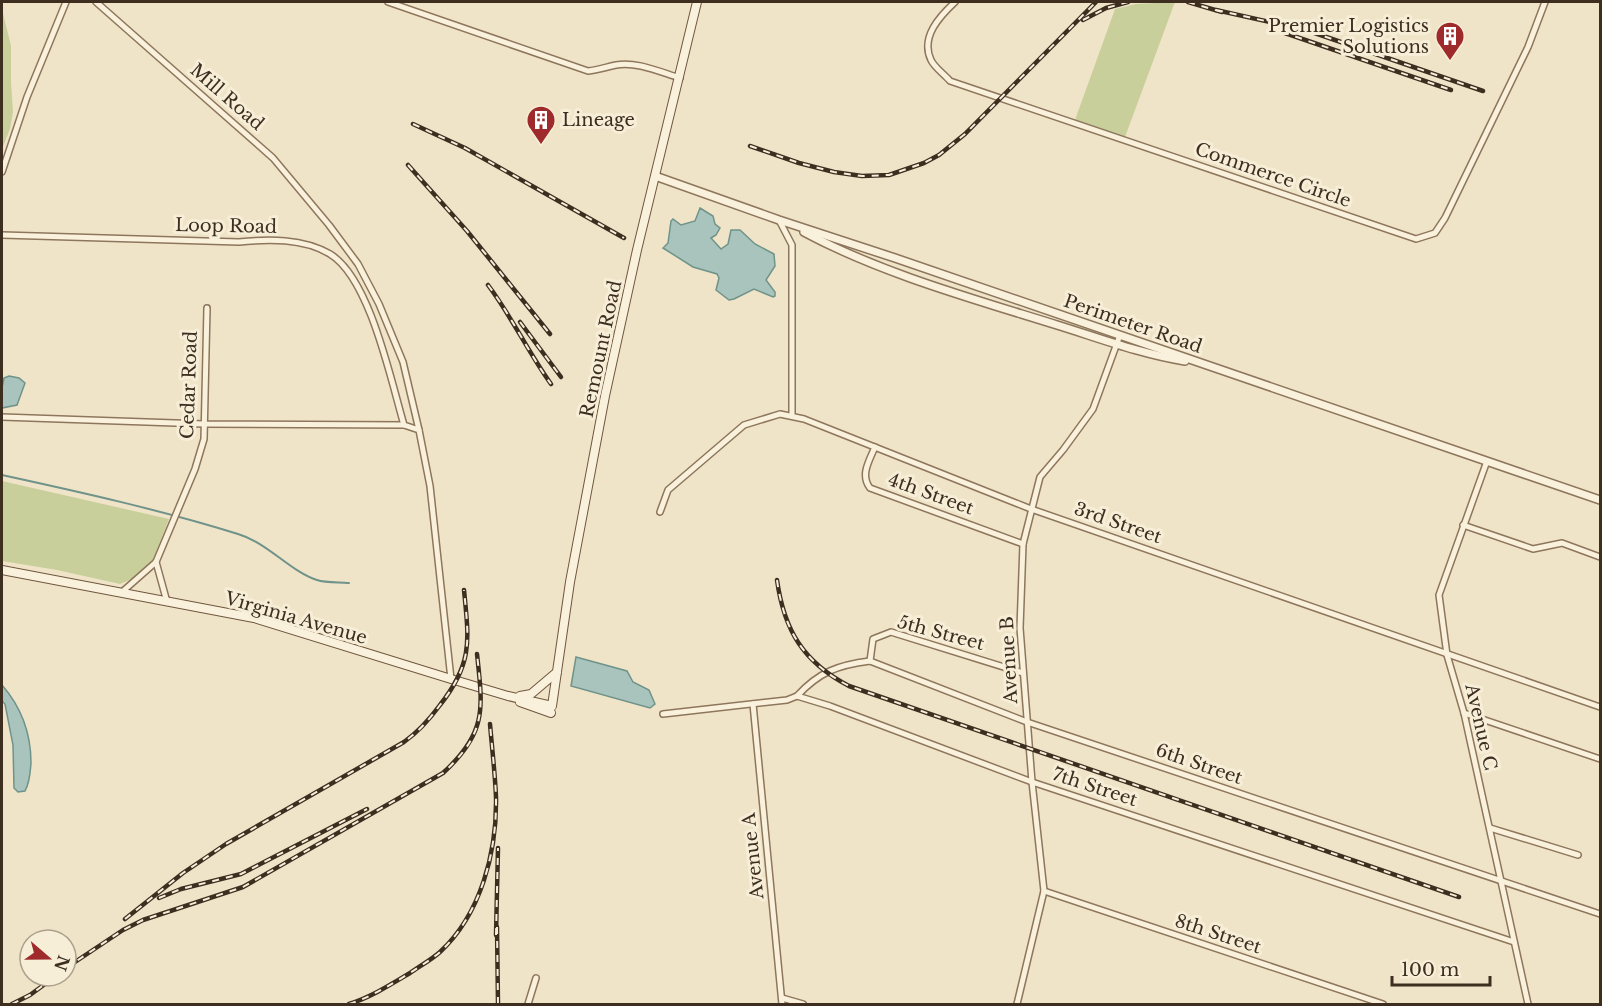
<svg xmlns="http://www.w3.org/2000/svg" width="1602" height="1006" font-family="'Libre Baskerville',serif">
<rect width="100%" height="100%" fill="#f0e4c8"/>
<g fill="#c9cf9b">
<path d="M1175,2L1125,137L1075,120L1115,9L1136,4Z"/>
<path d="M2,9L11,46V82L13,112L10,129L2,149Z"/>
<path d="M2,481L169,519L153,560L132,579L120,584L57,570L2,561Z"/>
</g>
<g fill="#a9c4bc" stroke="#6f938a" stroke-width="1.5">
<path d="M700,208L713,216L715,224L720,228L716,235L711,238L721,249L728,244L731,230H740L755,244L774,254L775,266L766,280L775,292V296L773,297L754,289L734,299L729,300L716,290L719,278L717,274L693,267L663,248L668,243L671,221L673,219L681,225L695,221Z"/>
<path d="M9,376L19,378L25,383L17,405L2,408V388L4,378Z"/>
<path d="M576,657L627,671L633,682L649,690L655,704L650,708L571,686Z"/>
<path d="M2,685C22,708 31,733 31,763C30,773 30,782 25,791L18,792L14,788L13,745L5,704L2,701Z"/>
</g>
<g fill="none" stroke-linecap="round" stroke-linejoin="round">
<path stroke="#6f938a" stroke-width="2" d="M2,475C80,492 161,510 238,534C268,543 291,572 317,580C326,583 339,582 349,583"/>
<g stroke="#8d765c" stroke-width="8">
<g id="minor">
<path d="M96,2L273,158L329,225L358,264L379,304L403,362L419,430"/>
<path d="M388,2L588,71C598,70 606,67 616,65C636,61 660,72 680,78"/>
<path d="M955,2C940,16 920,37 931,60C934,67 945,75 950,81L1416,239L1435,233L1445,218L1528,47L1545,2"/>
<path d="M2,172L27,97L66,2"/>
<path d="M779,220L792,245V416"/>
<path d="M2,235L239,242C268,239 303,238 330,254C370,278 391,381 404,425L419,430L430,486L451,679"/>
<path d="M2,417L204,424L404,425"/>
<path d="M875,447C869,461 860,475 870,488L1023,544"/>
<path d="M1487,461L1439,595L1447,655L1464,713L1528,1004"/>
<path d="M660,512L668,490L744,425L780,414L804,419L1031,509L1600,707"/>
<path d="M1463,525L1533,549L1562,543L1600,557"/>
<path d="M156,562L167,602"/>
<path d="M122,592L156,562L195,469L204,439L207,308"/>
<path d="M870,661L873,639L891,632L1023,673"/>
<path d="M797,696C819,672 838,665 870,661L1027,722L1600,914"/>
<path d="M753,704L782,1004"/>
<path d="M1464,713L1600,759"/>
<path d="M663,714L787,700L797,696L830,706L1032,782L1514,942"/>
<path d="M1490,828L1578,855"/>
<path d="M1044,891L1383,1004"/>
<path d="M782,998L803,1004"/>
<path d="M528,1004L536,978"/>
<path d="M1017,1004L1044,891L1032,782L1020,628L1023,544L1040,477L1063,450L1093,409L1120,335"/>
</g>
</g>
<g stroke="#8d765c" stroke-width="10">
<g id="tertiary">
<path d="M655,176L779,220L895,258L1600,500"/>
<path d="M804,232C880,273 974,299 1057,325C1099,338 1141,354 1185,361"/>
</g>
</g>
<g stroke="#6f573f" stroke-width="10">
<g id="secondary">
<path d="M2,570L254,618L451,679L508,696L552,706L570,582L605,396L637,250L697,2"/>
<path d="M520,696L531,694L557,672"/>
<path d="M520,702L551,713"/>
</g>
</g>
<use href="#minor" stroke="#faf1dc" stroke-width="5"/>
<use href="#tertiary" stroke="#faf1dc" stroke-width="7"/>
<use href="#secondary" stroke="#faf1dc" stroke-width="8"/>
<g stroke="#3d2e20" stroke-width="4.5">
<g id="rail">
<path d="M1188,2L1222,12"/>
<path d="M1216,10L1306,30L1483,91"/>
<path d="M1083,20L1106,8L1128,2"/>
<path d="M1282,32L1451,90"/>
<path d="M413,124L465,148L624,238"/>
<path d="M750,146L799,163L834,172L862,176L889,175L924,163L939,155L965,134L1096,2"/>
<path d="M408,165L467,231L550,334"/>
<path d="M488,285C512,317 528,352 551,384"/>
<path d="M520,322L561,377"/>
<path d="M777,580C784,630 803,662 849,686L1459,897"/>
<path d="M159,898L181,889L241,874L367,809"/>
<path d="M125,919L183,873L226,844L404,742C418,732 429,720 440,705C473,663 469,641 464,590"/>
<path d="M497,927L498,1004"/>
<path d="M496,935L498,848"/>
<path d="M66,968L123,930L143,920L243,887L443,773C487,733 483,709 477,654"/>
<path d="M12,1004L30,995L56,976"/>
<path d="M349,1004C371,997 390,985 410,973C420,966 431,960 440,952C481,914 497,852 496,797C495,773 492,748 490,724"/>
</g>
</g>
<use href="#rail" stroke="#f7eed8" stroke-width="2" stroke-dasharray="7" stroke-linecap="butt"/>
</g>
<defs>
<g id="building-pin" transform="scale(1.5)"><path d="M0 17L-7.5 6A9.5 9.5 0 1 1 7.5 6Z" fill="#9e2a2b" stroke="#f7eed8"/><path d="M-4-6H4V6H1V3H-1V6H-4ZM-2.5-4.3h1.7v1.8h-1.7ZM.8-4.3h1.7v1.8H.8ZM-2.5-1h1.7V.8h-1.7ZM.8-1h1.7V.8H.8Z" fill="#fff"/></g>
</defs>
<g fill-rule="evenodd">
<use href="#building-pin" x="1450" y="36"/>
<use href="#building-pin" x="541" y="120"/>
</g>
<g text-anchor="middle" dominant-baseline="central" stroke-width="6" stroke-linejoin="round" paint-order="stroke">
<g font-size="18" fill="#3d2e20" stroke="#f7eed8" text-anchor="end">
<text x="1429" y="26">Premier Logistics<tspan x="1429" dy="21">Solutions</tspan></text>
<text x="562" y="120" text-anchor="start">Lineage</text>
</g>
<g font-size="18" fill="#3d2e20" stroke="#f7eed8">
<text transform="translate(227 97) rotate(41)">Mill Road</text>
<text transform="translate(1273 175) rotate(19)">Commerce Circle</text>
<text transform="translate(226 226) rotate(1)">Loop Road</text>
<text transform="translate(1133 324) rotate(19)">Perimeter Road</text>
<text transform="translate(601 349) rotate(-78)">Remount Road</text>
<text transform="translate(189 385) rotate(-88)">Cedar Road</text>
<text transform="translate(931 494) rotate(20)">4th Street</text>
<text transform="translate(1118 523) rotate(19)">3rd Street</text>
<text transform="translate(296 618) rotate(16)">Virginia Avenue</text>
<text transform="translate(941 633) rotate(15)">5th Street</text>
<text transform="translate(1009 660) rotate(-93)">Avenue B</text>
<text transform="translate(1481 727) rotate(77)">Avenue C</text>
<text transform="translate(1199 764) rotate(19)">6th Street</text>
<text transform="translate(1095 787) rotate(18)">7th Street</text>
<text transform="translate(753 856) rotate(-96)">Avenue A</text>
<text transform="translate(1218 934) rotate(18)">8th Street</text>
</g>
</g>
<rect width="1602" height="1006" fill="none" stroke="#3d2e20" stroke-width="6"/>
<g transform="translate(48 958) rotate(110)"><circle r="28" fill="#f7eed8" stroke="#ada18e" stroke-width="1.5"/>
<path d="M0-4.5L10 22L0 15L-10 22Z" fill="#9e2a2b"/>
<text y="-9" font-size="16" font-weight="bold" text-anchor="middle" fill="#3d2e20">N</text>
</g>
<path d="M1392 976v9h98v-9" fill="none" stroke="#3d2e20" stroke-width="3"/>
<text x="1401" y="976" font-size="18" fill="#3d2e20" stroke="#f7eed8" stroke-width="4.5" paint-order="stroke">100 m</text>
</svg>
